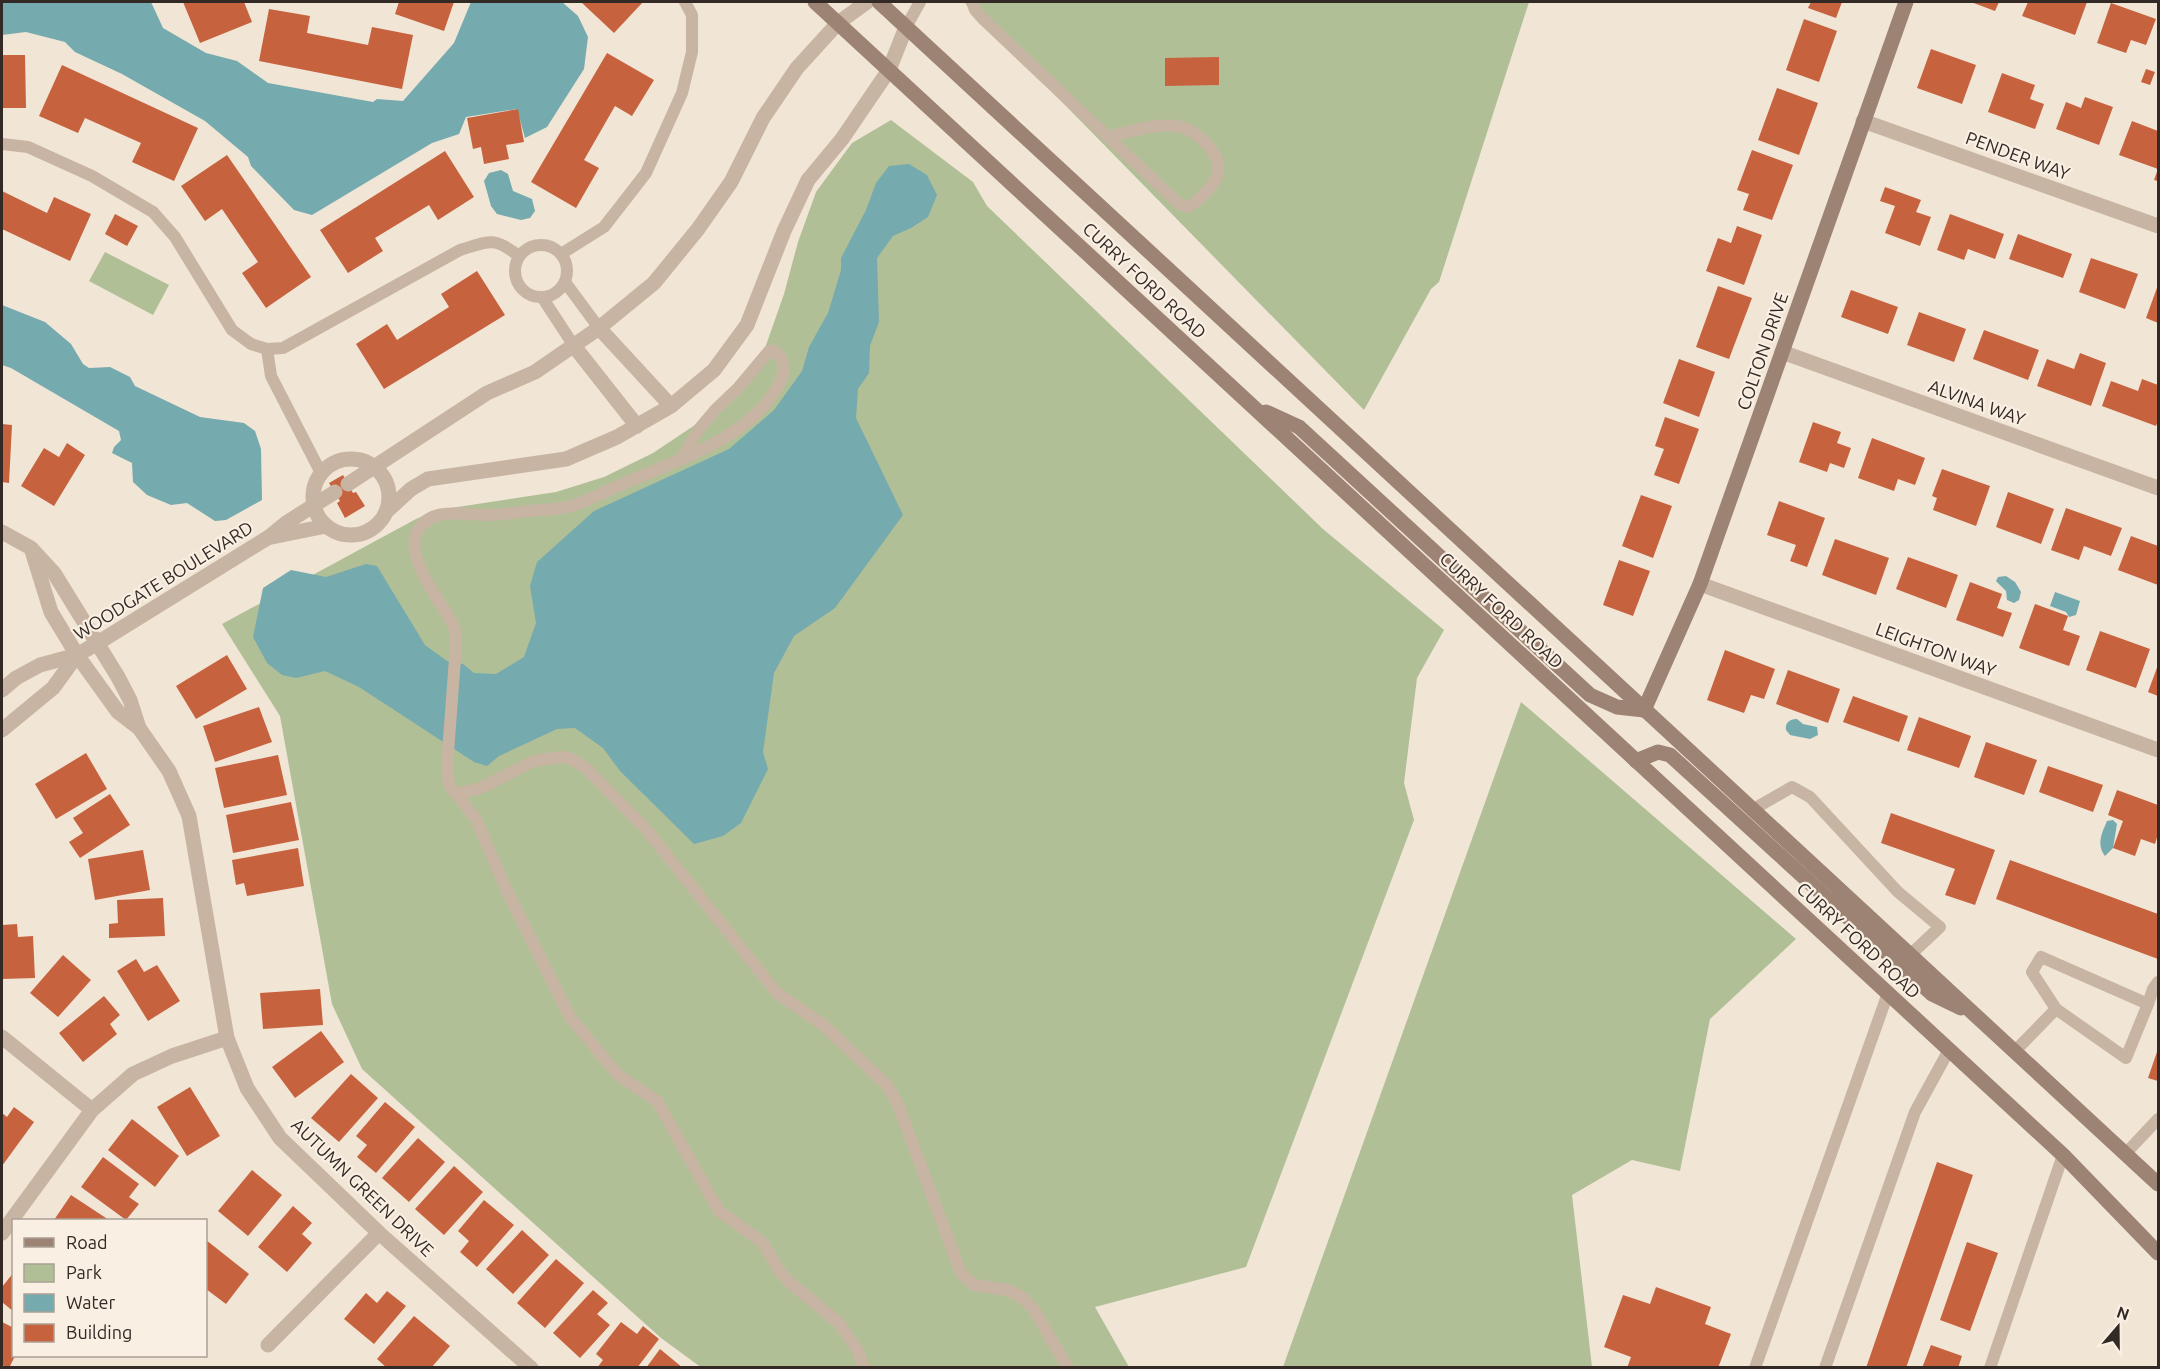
<svg xmlns="http://www.w3.org/2000/svg" width="2160" height="1369" font-family="Ubuntu,sans-serif">
<rect width="100%" height="100%" fill="#f1e5d6"/>
<g fill="#b1bf97">
<path d="M964,2H1529L1439,282L1431,289L1364,410Z"/>
<path d="M891,120L973,182L987,206L1323,529L1444,630L1417,678L1404,783L1414,820L1246,1267L1095,1307L1129,1367L702,1368L661,1338L362,1069L332,1004L280,716L222,624L416,519L438,510L556,492L604,477L653,453L701,421L737,386L765,348L784,294L798,242L816,192L852,143Z"/>
<path d="M105,252L169,285L153,315L89,281Z"/>
<path d="M1521,702L1796,939L1710,1019L1680,1171L1632,1160L1572,1195L1592,1367H1283Z"/>
</g>
<g fill="#75aaae">
<path d="M2,2H151L163,28L206,53L237,61L268,83L373,102L377,99L403,101L454,43L471,2H562L578,16L588,37L584,69L547,127L525,138L517,109L466,117L459,134L432,143L312,215L294,210L251,166L248,157L205,121L122,74L75,52L65,42L26,32L2,35Z"/>
<path d="M909,164L927,175L937,195L928,217L911,228L893,236L877,258L879,322L870,346L869,373L858,389L856,418L903,515L835,608L794,636L774,673L763,752L768,769L741,823L723,836L694,844L620,771L603,748L575,728L557,729L499,756L487,766L474,762L359,687L325,671L296,678L282,675L267,663L253,637L263,588L291,570L326,577L366,564L377,566L425,645L447,661L463,664L474,673L496,674L524,657L536,623L530,586L537,562L594,511L729,449L774,410L802,371L809,347L828,313L841,270V258L866,210L876,183L889,166Z"/>
<path d="M501,170L508,174L513,191L532,199L535,211L530,218L521,220L497,214L491,206L484,181L489,173Z"/>
<path d="M2,305L45,322L71,344L83,364L89,368L110,367L130,377L135,386L200,417L244,423L255,431L261,449L262,500L226,520L215,521L187,503L171,505L147,495L133,482L132,463L112,453L114,447L121,440L119,431L11,368L2,365Z"/>
<path d="M2006,576L2015,582L2021,592L2019,600L2014,603L2007,600L2006,591L1996,581L1998,577Z"/>
<path d="M2055,592L2080,601L2076,615L2069,617L2066,612L2050,606Z"/>
<path d="M1797,719L1803,724L1817,727L1818,735L1810,739L1790,735L1786,730C1785,723 1789,719 1797,719Z"/>
<path d="M2113,820L2117,824L2113,848L2105,856C2096,844 2102,833 2107,821Z"/>
</g>
<g fill="#c7623e">
<path d="M183,2H244L252,22L200,43Z"/>
<path d="M399,2H454L444,31L395,14Z"/>
<path d="M581,2H643L614,33Z"/>
<path d="M1811,2H1842L1836,18L1808,8Z"/>
<path d="M1971,2H1999L1995,11Z"/>
<path d="M2028,2H2087L2075,35L2022,16Z"/>
<path d="M2111,3L2156,19L2146,45L2131,40L2126,53L2097,43Z"/>
<path d="M269,9L310,16L307,33L368,45L372,27L413,35L402,89L259,61Z"/>
<path d="M1804,19L1837,31L1819,82L1786,70Z"/>
<path d="M1931,49L1976,65L1962,104L1917,88Z"/>
<path d="M607,53L654,80L632,116L615,106L584,160L599,168L576,208L531,182Z"/>
<path d="M2,55H25L26,108H2Z"/>
<path d="M1219,57V85L1165,86V58Z"/>
<path d="M62,65L198,128L174,181L132,162L141,143L85,118L78,133L39,116Z"/>
<path d="M2146,69L2155,72L2150,85L2141,82Z"/>
<path d="M2002,73L2035,85L2030,99L2044,104L2035,129L1988,112Z"/>
<path d="M1777,88L1818,103L1799,155L1758,140Z"/>
<path d="M2085,97L2113,107L2099,145L2056,129L2066,102L2081,108Z"/>
<path d="M518,109L524,142L506,145L509,159L484,164L481,147L473,149L467,118Z"/>
<path d="M2132,121L2158,131V181L2154,180L2158,169L2119,155Z"/>
<path d="M1752,150L1793,165L1772,220L1743,210L1749,194L1737,190Z"/>
<path d="M445,151L474,197L438,220L429,205L375,238L383,251L348,273L320,230Z"/>
<path d="M227,155L311,277L266,308L242,273L258,262L222,209L205,221L181,186Z"/>
<path d="M1885,187L1921,200L1916,212L1931,217L1920,246L1885,233L1895,206L1880,201Z"/>
<path d="M2,191L47,213L54,197L91,214L70,261L2,229Z"/>
<path d="M115,214L138,226L127,246L105,234Z"/>
<path d="M1950,214L2004,234L1995,259L1968,249L1964,260L1937,250Z"/>
<path d="M1737,226L1762,235L1744,285L1706,271L1718,238L1731,243Z"/>
<path d="M2018,234L2072,254L2063,278L2009,259Z"/>
<path d="M2091,258L2138,274L2125,309L2079,292Z"/>
<path d="M477,271L505,315L384,389L356,344L387,324L397,340L449,307L441,294Z"/>
<path d="M2158,285V323L2146,318Z"/>
<path d="M1718,286L1752,298L1729,359L1696,347Z"/>
<path d="M1851,290L1898,307L1888,334L1841,317Z"/>
<path d="M1919,312L1966,329L1954,362L1907,345Z"/>
<path d="M1984,330L2039,350L2028,380L1973,359Z"/>
<path d="M2080,353L2106,363L2091,406L2037,386L2047,359L2074,369Z"/>
<path d="M1679,359L1715,372L1699,417L1663,403Z"/>
<path d="M2142,379L2158,385V420L2156,426L2102,406L2111,381L2138,391Z"/>
<path d="M1665,417L1699,429L1679,484L1654,475L1664,449L1655,446Z"/>
<path d="M1813,422L1841,432L1837,443L1851,448L1844,468L1830,463L1827,472L1799,462Z"/>
<path d="M2,424L12,425L9,483L2,482Z"/>
<path d="M1872,438L1925,458L1915,485L1898,479L1894,491L1858,478Z"/>
<path d="M67,443L85,455L54,506L21,486L44,448L59,457Z"/>
<path d="M1942,469L1990,486L1976,526L1933,510L1937,498L1932,496Z"/>
<path d="M343,475L353,493L356,492L365,506L345,518L337,503L340,501L329,483Z"/>
<path d="M2008,492L2054,509L2041,544L1996,527Z"/>
<path d="M1641,495L1672,506L1653,558L1622,546Z"/>
<path d="M1779,501L1825,518L1807,567L1790,561L1796,545L1767,535Z"/>
<path d="M2066,508L2122,528L2111,556L2084,546L2079,560L2051,550Z"/>
<path d="M2131,536L2158,546V585L2118,570Z"/>
<path d="M1835,539L1889,558L1876,595L1822,575Z"/>
<path d="M1908,557L1958,575L1946,608L1896,589Z"/>
<path d="M1619,560L1650,571L1633,616L1603,605Z"/>
<path d="M1970,582L2002,594L1997,608L2012,613L2003,637L1956,620Z"/>
<path d="M2035,604L2068,616L2063,630L2080,636L2069,666L2019,648Z"/>
<path d="M2100,631L2150,649L2136,688L2086,670Z"/>
<path d="M1725,650L1775,669L1764,699L1751,695L1744,713L1707,700Z"/>
<path d="M227,655L247,689L196,719L176,686Z"/>
<path d="M2158,665V696L2148,692Z"/>
<path d="M1788,670L1840,689L1828,723L1776,704Z"/>
<path d="M1853,696L1908,716L1899,742L1843,722Z"/>
<path d="M259,707L272,742L215,762L203,726Z"/>
<path d="M1919,717L1971,736L1959,768L1907,750Z"/>
<path d="M1986,742L2037,760L2024,795L1974,777Z"/>
<path d="M86,753L107,789L56,819L35,784Z"/>
<path d="M278,755L287,795L224,808L215,768Z"/>
<path d="M2048,766L2103,785L2093,812L2039,792Z"/>
<path d="M2117,790L2158,805V834L2155,844L2141,839L2135,856L2113,848L2123,821L2108,815Z"/>
<path d="M110,794L130,825L80,858L69,842L83,833L73,818Z"/>
<path d="M291,802L299,840L233,853L226,815Z"/>
<path d="M1891,813L1995,850L1975,905L1945,895L1955,869L1881,843Z"/>
<path d="M298,848L304,886L247,896L244,883L236,885L232,860Z"/>
<path d="M143,850L150,890L95,900L88,859Z"/>
<path d="M2010,860L2158,914V959L1996,899Z"/>
<path d="M163,898L165,936L109,938V924L118,923L117,900Z"/>
<path d="M17,924L18,937L33,936L35,978L2,979V925Z"/>
<path d="M63,955L91,980L58,1017L30,993Z"/>
<path d="M136,959L144,972L157,965L180,1001L148,1021L117,971Z"/>
<path d="M320,989L323,1025L263,1029L260,993Z"/>
<path d="M104,996L120,1015L110,1024L117,1034L83,1062L59,1033Z"/>
<path d="M321,1031L344,1062L295,1098L272,1067Z"/>
<path d="M2158,1049V1081L2148,1078Z"/>
<path d="M351,1074L378,1098L339,1142L311,1118Z"/>
<path d="M190,1087L220,1136L187,1156L157,1107Z"/>
<path d="M385,1102L415,1127L376,1173L357,1157L367,1145L356,1136Z"/>
<path d="M14,1107L34,1122L2,1166V1113L7,1117Z"/>
<path d="M132,1119L179,1156L155,1187L108,1150Z"/>
<path d="M418,1138L445,1162L409,1202L382,1178Z"/>
<path d="M103,1157L139,1184L129,1197L139,1204L126,1220L81,1187Z"/>
<path d="M1937,1162L1973,1175L1906,1368H1866Z"/>
<path d="M454,1166L483,1192L444,1235L415,1209Z"/>
<path d="M252,1170L282,1195L248,1236L218,1211Z"/>
<path d="M71,1195L109,1220H54Z"/>
<path d="M484,1200L514,1225L477,1267L460,1252L469,1241L458,1231Z"/>
<path d="M293,1206L312,1223L302,1234L312,1243L287,1272L258,1247Z"/>
<path d="M522,1230L549,1255L513,1294L486,1269Z"/>
<path d="M206,1240L249,1274L226,1304L206,1289Z"/>
<path d="M1967,1242L1998,1253L1970,1331L1940,1320Z"/>
<path d="M556,1259L584,1283L545,1328L517,1303Z"/>
<path d="M14,1272V1312L2,1302V1287Z"/>
<path d="M1656,1287L1711,1307L1705,1324L1731,1334L1718,1368H1627L1631,1357L1604,1347L1623,1295L1650,1304Z"/>
<path d="M593,1290L608,1303L597,1314L610,1325L580,1358L553,1333Z"/>
<path d="M387,1291L406,1306L374,1344L344,1319L366,1293L377,1303Z"/>
<path d="M414,1316L450,1346L431,1368H387L377,1359Z"/>
<path d="M2,1322L14,1328V1356H15L9,1368L2,1365Z"/>
<path d="M621,1322L637,1334L643,1326L659,1339L637,1368H597L603,1360L596,1354Z"/>
<path d="M1931,1345L1962,1356L1958,1368H1922Z"/>
<path d="M660,1349L683,1368H646Z"/>
</g>
<g fill="none" stroke-linecap="round" stroke-linejoin="round">
<g stroke="#c8b4a2" stroke-width="12">
<path d="M972,2L975,10L984,20L1179,204L1187,207C1195,204 1199,199 1205,193C1223,175 1223,161 1205,142C1197,134 1189,128 1177,126C1154,123 1130,132 1108,137"/>
<path d="M906,27L920,2"/>
<path d="M2,144L28,147L92,176L153,212L175,237L232,330L251,344L267,349L283,348L460,250C490,241 493,236 519,256"/>
<circle cx="541" cy="271" r="26"/>
<path d="M561,254L604,227L646,173L682,93L692,52V15L685,2"/>
<path d="M565,282L599,328"/>
<path d="M542,297L574,346"/>
<path d="M267,349L271,376L321,473"/>
<path d="M682,457L699,429L715,410L738,388L769,351H774C791,363 782,380 773,394C742,441 672,462 623,484C605,491 587,502 568,507C560,509 550,509 541,510C525,511 508,514 491,515C467,516 431,504 417,532C404,559 444,605 454,627C456,633 456,639 456,645L447,766L449,785L476,819L506,889L570,1017L618,1075L657,1101L719,1211L763,1243L779,1270L788,1281L839,1323L858,1351L864,1368"/>
<path d="M457,794L481,788L534,761L561,757L569,758L585,767L645,828L777,993L822,1024L886,1084L897,1102L961,1273L974,1285L1008,1290L1023,1298L1034,1310L1068,1368"/>
<path d="M1752,810L1792,787L1810,797L1898,892L1940,927L1910,955"/>
<path d="M2148,1004L2153,989L2158,982"/>
<path d="M2015,1051L2056,1009L2032,972L2041,957L2148,1004L2126,1058L2056,1009"/>
<path d="M2126,1153L2158,1119"/>
<path d="M1755,1368L1888,993"/>
<path d="M1825,1368L1915,1112L1949,1050"/>
<path d="M1990,1368L2063,1155"/>
</g>
<g stroke="#c8b4a2" stroke-width="15">
<path d="M1863,121L2158,226"/>
<path d="M599,328L671,406"/>
<path d="M574,346L637,426"/>
<path d="M1782,352L2158,488"/>
<circle cx="351" cy="497" r="38"/>
<path d="M348,484L487,393L535,372L599,328L654,283L698,229L731,182L763,118L797,68L838,23L867,2"/>
<path d="M387,511L411,489L428,479L566,459L617,437L671,406L714,370L747,325L784,231L808,180L842,139L889,70L906,27"/>
<path d="M2,532L31,548L54,573L118,677L130,700L139,728L169,771L189,816L227,1038L247,1088L280,1138L379,1233L531,1368"/>
<path d="M272,537L326,526"/>
<path d="M32,551L51,612L77,655L118,712L139,728"/>
<path d="M1700,584L2158,750"/>
<path d="M2,690L16,678L40,665L77,655L96,644L269,537L286,523L335,492"/>
<path d="M2,730L53,688L77,655"/>
<path d="M2,1037L92,1110"/>
<path d="M2,1233L92,1110L133,1074L172,1056L227,1038"/>
<path d="M268,1345L379,1233"/>
</g>
<g stroke="#9c8374" stroke-width="15">
<path d="M815,2L2063,1155L2158,1253"/>
<path d="M879,2L2158,1184"/>
<path d="M1266,412L1299,427L1590,695L1617,707L1644,710"/>
<path d="M1644,710L1700,584L1906,2"/>
<path d="M1636,761L1658,752L1670,755L1932,994L1961,1008"/>
</g>
</g>
<g text-anchor="middle" dominant-baseline="central" stroke-width="4.5" stroke-linejoin="round" paint-order="stroke">
<g font-size="18" fill="#332925" stroke="#f9efe2">
<text transform="translate(2018 155) rotate(20)">PENDER WAY</text>
<text transform="translate(1145 280) rotate(43)">CURRY FORD ROAD</text>
<text transform="translate(1762 351) rotate(-71)">COLTON DRIVE</text>
<text transform="translate(1977 402) rotate(20)">ALVINA WAY</text>
<text transform="translate(163 580) rotate(-32)">WOODGATE BOULEVARD</text>
<text transform="translate(1502 610) rotate(43)">CURRY FORD ROAD</text>
<text transform="translate(1936 649) rotate(20)">LEIGHTON WAY</text>
<text transform="translate(1859 940) rotate(43)">CURRY FORD ROAD</text>
<text transform="translate(363 1187) rotate(44)">AUTUMN GREEN DRIVE</text>
</g>
</g>
<rect width="2160" height="1369" fill="none" stroke="#332925" stroke-width="6"/>
<rect x="12" y="1219" width="195" height="138" fill="#f9efe2" stroke="#aaa096" stroke-width="1.5"/>
<rect x="24" y="1238" width="30" height="9" fill="#9c8374" stroke="#aaa096" stroke-width="1.5"/>
<text x="66" y="1249" font-size="18" fill="#332925">Road</text>
<rect x="24" y="1264" width="30" height="18" fill="#b1bf97" stroke="#aaa096" stroke-width="1.5"/>
<text x="66" y="1279" font-size="18" fill="#332925">Park</text>
<rect x="24" y="1294" width="30" height="18" fill="#75aaae" stroke="#aaa096" stroke-width="1.5"/>
<text x="66" y="1309" font-size="18" fill="#332925">Water</text>
<rect x="24" y="1324" width="30" height="18" fill="#c7623e" stroke="#aaa096" stroke-width="1.5"/>
<text x="66" y="1339" font-size="18" fill="#332925">Building</text>
<g transform="translate(2118 1327) rotate(20)" stroke="#f9efe2" stroke-width="4.5" paint-order="stroke">
<path d="M0-4.5L10 22L0 15L-10 22Z" fill="#332925"/>
<text y="-9" font-size="16" font-weight="bold" text-anchor="middle" fill="#332925">N</text>
</g>
</svg>
